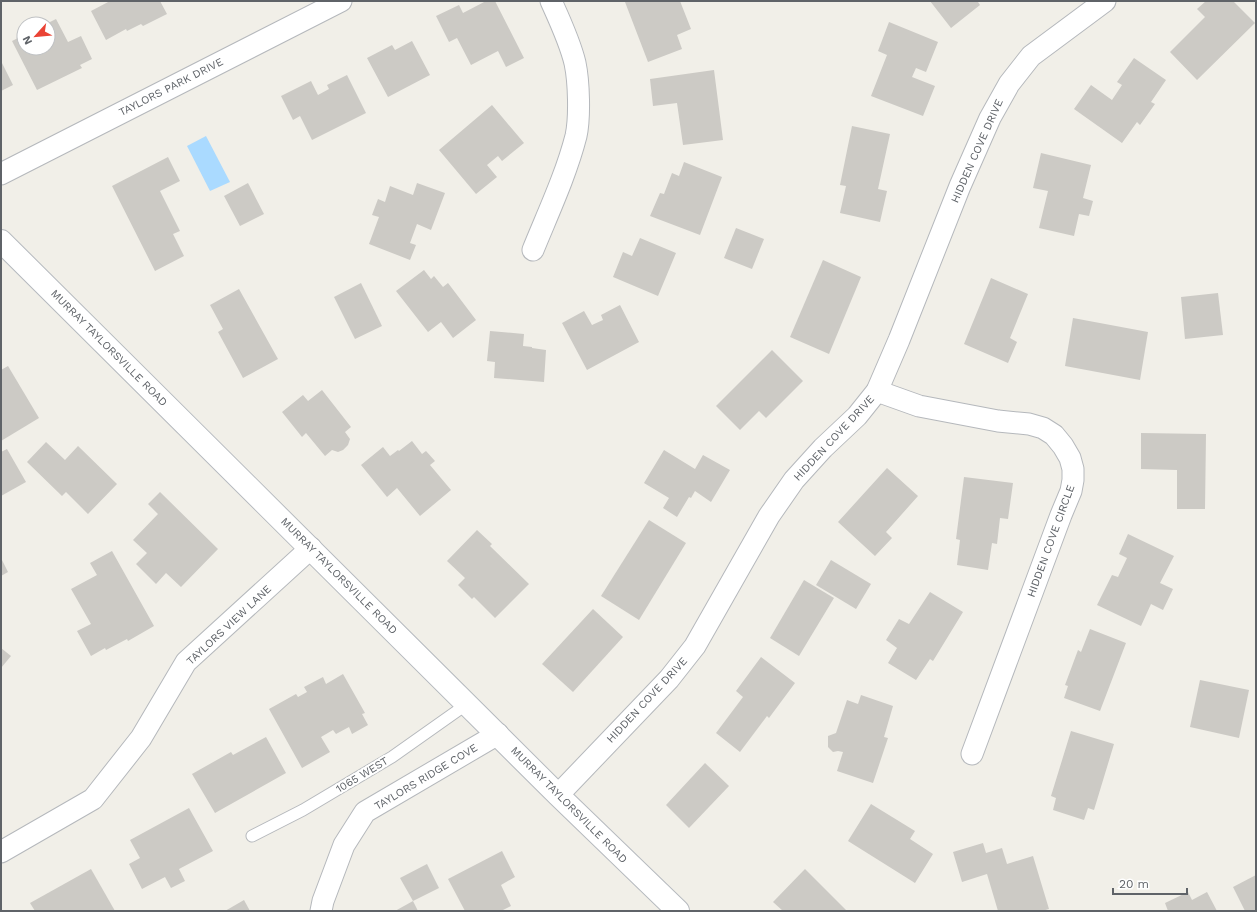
<svg xmlns="http://www.w3.org/2000/svg" width="1257" height="912" font-family="'Work Sans',sans-serif">
<rect width="100%" height="100%" fill="#f1efe8"/>
<path fill="#aadaff" d="M206,136L230,182L210,191L187,146Z"/>
<g fill="#cccac5">
<path d="M110,1H160L167,14L143,26L141,24L127,31L126,29L106,40L91,11Z"/>
<path d="M486,1H495L524,58L506,67L498,51L471,65L457,38L449,42L436,16L459,5L463,13Z"/>
<path d="M628,1H680L691,29L677,35L682,49L648,62L625,2Z"/>
<path d="M930,1H979L978,2L980,5L951,28Z"/>
<path d="M1206,1H1233L1255,23L1197,80L1170,52L1205,17L1197,9Z"/>
<path d="M56,19L68,42L81,36L92,59L80,65L82,68L37,90L12,41L24,35V48H48V23Z"/>
<path d="M889,22L938,42L926,72L916,68L912,77L935,86L923,116L871,96L887,55L878,51Z"/>
<path d="M412,41L430,75L388,97L367,58L392,45L395,50Z"/>
<path d="M1134,58L1166,80L1151,102L1155,104L1140,125L1137,122L1122,143L1074,109L1091,85L1112,100L1122,85L1117,82Z"/>
<path d="M1,61L13,85L1,91Z"/>
<path d="M714,70L723,140L683,145L677,103L653,106L650,79Z"/>
<path d="M347,75L366,113L312,140L300,116L293,120L281,96L311,81L318,95L329,89L327,85Z"/>
<path d="M492,105L524,143L502,161L498,156L487,165L497,177L476,194L439,150Z"/>
<path d="M852,126L890,134L878,189L887,191L880,222L840,213L846,186L840,185Z"/>
<path d="M1041,153L1091,165L1083,198L1093,201L1089,216L1079,214L1074,236L1039,228L1048,191L1033,188Z"/>
<path d="M168,157L180,181L160,191L180,231L173,234L184,256L155,271L112,186Z"/>
<path d="M684,162L722,177L700,235L650,216L660,193L664,194L672,173L679,176Z"/>
<path d="M248,183L264,214L240,226L224,196Z"/>
<path d="M417,183L445,193L431,230L417,224L410,243L416,245L410,260L369,244L379,217L372,215L378,199L385,202L390,186L413,195Z"/>
<path d="M736,228L764,239L752,269L724,258Z"/>
<path d="M640,238L676,253L658,296L613,277L623,252L632,256Z"/>
<path d="M823,260L861,277L829,354L790,337Z"/>
<path d="M424,270L431,279L434,276L443,287L448,283L476,320L453,338L441,322L428,332L396,291Z"/>
<path d="M991,278L1028,294L1010,338L1017,342L1008,363L964,344Z"/>
<path d="M361,283L382,326L355,339L334,297Z"/>
<path d="M239,289L278,359L243,378L218,332L223,329L210,305Z"/>
<path d="M1218,293L1223,335L1185,339L1181,297Z"/>
<path d="M620,305L639,342L587,370L562,323L584,311L592,325L603,320L601,315Z"/>
<path d="M1073,318L1148,332L1140,380L1065,366Z"/>
<path d="M490,331L524,334L523,346L532,347V348L546,350L544,382L494,378L495,362L487,361Z"/>
<path d="M772,350L803,381L766,418L759,411L740,430L716,406Z"/>
<path d="M8,366L39,418L1,441V370Z"/>
<path d="M322,390L351,427L345,432L350,439L348,445L343,450L338,452L332,450L325,456L306,433L302,437L282,412L303,395L308,401Z"/>
<path d="M1141,433L1206,434L1205,509H1177V470L1141,469Z"/>
<path d="M412,441L422,454L426,451L435,461L430,465L451,490L420,516L397,488L387,497L361,465L383,447L390,456L398,450L399,451Z"/>
<path d="M46,442L65,460L78,446L117,484L88,514L66,492L62,496L27,462Z"/>
<path d="M7,449L26,482L1,496V452Z"/>
<path d="M664,450L695,469L703,455L730,470L711,502L695,491L691,498L689,497L677,517L663,508L669,498L644,483Z"/>
<path d="M887,468L918,496L886,532L892,538L875,556L838,522Z"/>
<path d="M964,477L1013,483L1008,519L1000,518L997,544L992,543L988,570L957,565L960,540L956,539Z"/>
<path d="M160,492L218,549L181,587L166,573L156,584L136,564L147,553L133,540L158,514L148,504Z"/>
<path d="M649,520L686,543L639,620L601,596Z"/>
<path d="M477,530L492,544L490,546L529,584L495,618L474,597L472,599L458,585L465,578L447,561Z"/>
<path d="M1128,534L1174,556L1160,583L1173,589L1163,610L1151,604L1141,626L1097,605L1112,575L1118,577L1127,558L1119,554Z"/>
<path d="M112,551L154,626L128,641L127,639L106,650L105,648L91,656L77,631L91,624L71,589L97,575L90,563Z"/>
<path d="M1,558L8,572L1,576Z"/>
<path d="M831,560L871,584L856,609L816,585Z"/>
<path d="M804,580L834,598L799,656L770,638Z"/>
<path d="M930,592L963,612L933,661L930,659L916,680L888,663L897,648L886,640L899,619L909,624Z"/>
<path d="M593,609L623,637L573,692L542,664Z"/>
<path d="M1090,629L1126,643L1100,711L1064,698L1068,686L1065,685L1078,650L1081,652Z"/>
<path d="M1,648L11,656L1,668Z"/>
<path d="M761,657L795,683L769,718L767,716L740,752L716,733L743,697L736,691Z"/>
<path d="M343,674L365,713L362,714L368,725L352,734L349,727L336,734L333,730L321,737L330,752L302,768L269,709L296,694L298,697L307,692L304,687L323,677L326,684Z"/>
<path d="M1200,680L1249,690L1239,738L1190,727Z"/>
<path d="M861,695L893,706L884,737L888,738L873,783L837,771L843,752L838,751L833,752L828,747V736L836,733L847,700L858,704Z"/>
<path d="M1071,731L1114,744L1094,810L1088,808L1084,820L1053,810L1056,798L1051,796Z"/>
<path d="M266,737L286,773L215,813L192,774L231,752L233,755Z"/>
<path d="M705,763L729,786L689,828L666,805Z"/>
<path d="M871,804L915,831L910,839L933,854L915,883L848,841Z"/>
<path d="M189,808L213,851L179,869L185,881L171,888L165,877L142,889L129,864L140,858L130,840Z"/>
<path d="M983,843L986,853L1002,848L1007,864L1033,856L1049,909L1042,911H998L987,874L962,882L953,852Z"/>
<path d="M502,851L515,877L501,885L511,906L503,910V911H465L448,879Z"/>
<path d="M427,864L439,888L413,901L400,878Z"/>
<path d="M91,869L115,911H35L30,903Z"/>
<path d="M805,869L847,911H783L773,902Z"/>
<path d="M1256,875V911H1245L1233,887Z"/>
<path d="M1188,892L1192,900L1207,892L1217,911H1168L1165,903Z"/>
<path d="M244,900L250,911H225Z"/>
<path d="M413,901L418,911H395Z"/>
</g>
<g fill="none" stroke-linecap="round" stroke-linejoin="round">
<g stroke="#b5b8bc" stroke-width="13">
<path id="lane" d="M252,836L303,810L392,757L467,704"/>
</g>
<g stroke="#b5b8bc" stroke-width="23">
<g id="street">
<path d="M1,174L341,1"/>
<path d="M533,250C548,213 566,175 576,136C580,118 579,82 575,63C570,42 560,21 551,1"/>
<path d="M877,391L919,406L998,421L1029,424L1043,428L1054,435L1063,446L1070,458L1073,469V480L1071,491L1061,515L972,754"/>
<path d="M558,795L669,679L695,646L769,516L794,480L823,448L857,416L877,391L899,340L960,186L990,118L1009,84L1031,56L1105,1"/>
<path d="M1,852L93,799L141,738L186,662L311,548"/>
<path d="M321,911L323,901L344,845L365,812L498,734"/>
</g>
</g>
<g stroke="#b6babf" stroke-width="24">
<path id="secondary" d="M1,241L558,795L678,911"/>
</g>
<use href="#lane" stroke="#fff" stroke-width="11"/>
<use href="#street" stroke="#fff" stroke-width="21"/>
<use href="#secondary" stroke="#fff" stroke-width="22"/>
</g>
<g text-anchor="middle" dominant-baseline="central" stroke-width="4" stroke-linejoin="round" paint-order="stroke">
<g font-size="11" fill="#5f6368" stroke="#fff">
<text transform="translate(171 87) rotate(-27)">TAYLORS PARK DRIVE</text>
<text transform="translate(977 151) rotate(-66)">HIDDEN COVE DRIVE</text>
<text transform="translate(109 348) rotate(45)">MURRAY TAYLORSVILLE ROAD</text>
<text transform="translate(834 438) rotate(-47)">HIDDEN COVE DRIVE</text>
<text transform="translate(1051 541) rotate(-70)">HIDDEN COVE CIRCLE</text>
<text transform="translate(339 576) rotate(45)">MURRAY TAYLORSVILLE ROAD</text>
<text transform="translate(229 625) rotate(-43)">TAYLORS VIEW LANE</text>
<text transform="translate(647 700) rotate(-47)">HIDDEN COVE DRIVE</text>
<text transform="translate(362 775) rotate(-31)">1065 WEST</text>
<text transform="translate(426 777) rotate(-31)">TAYLORS RIDGE COVE</text>
<text transform="translate(569 805) rotate(45)">MURRAY TAYLORSVILLE ROAD</text>
</g>
</g>
<rect width="1257" height="912" fill="none" stroke="#5f6368" stroke-width="4"/>
<g transform="translate(36 36) rotate(243)"><circle r="19" fill="#ffffff" stroke="#bfc1c3"/>
<path d="M0-3L7 15L0 10L-7 15Z" fill="#ea4335"/>
<text y="-6" font-size="11" font-weight="bold" text-anchor="middle" fill="#5f6368">N</text>
</g>
<path d="M1113 888v6h74v-6" fill="none" stroke="#5f6368" stroke-width="2"/>
<text x="1119" y="888" font-size="12" fill="#5f6368" stroke="#ffffff" stroke-width="3" paint-order="stroke">20 m</text>
</svg>
